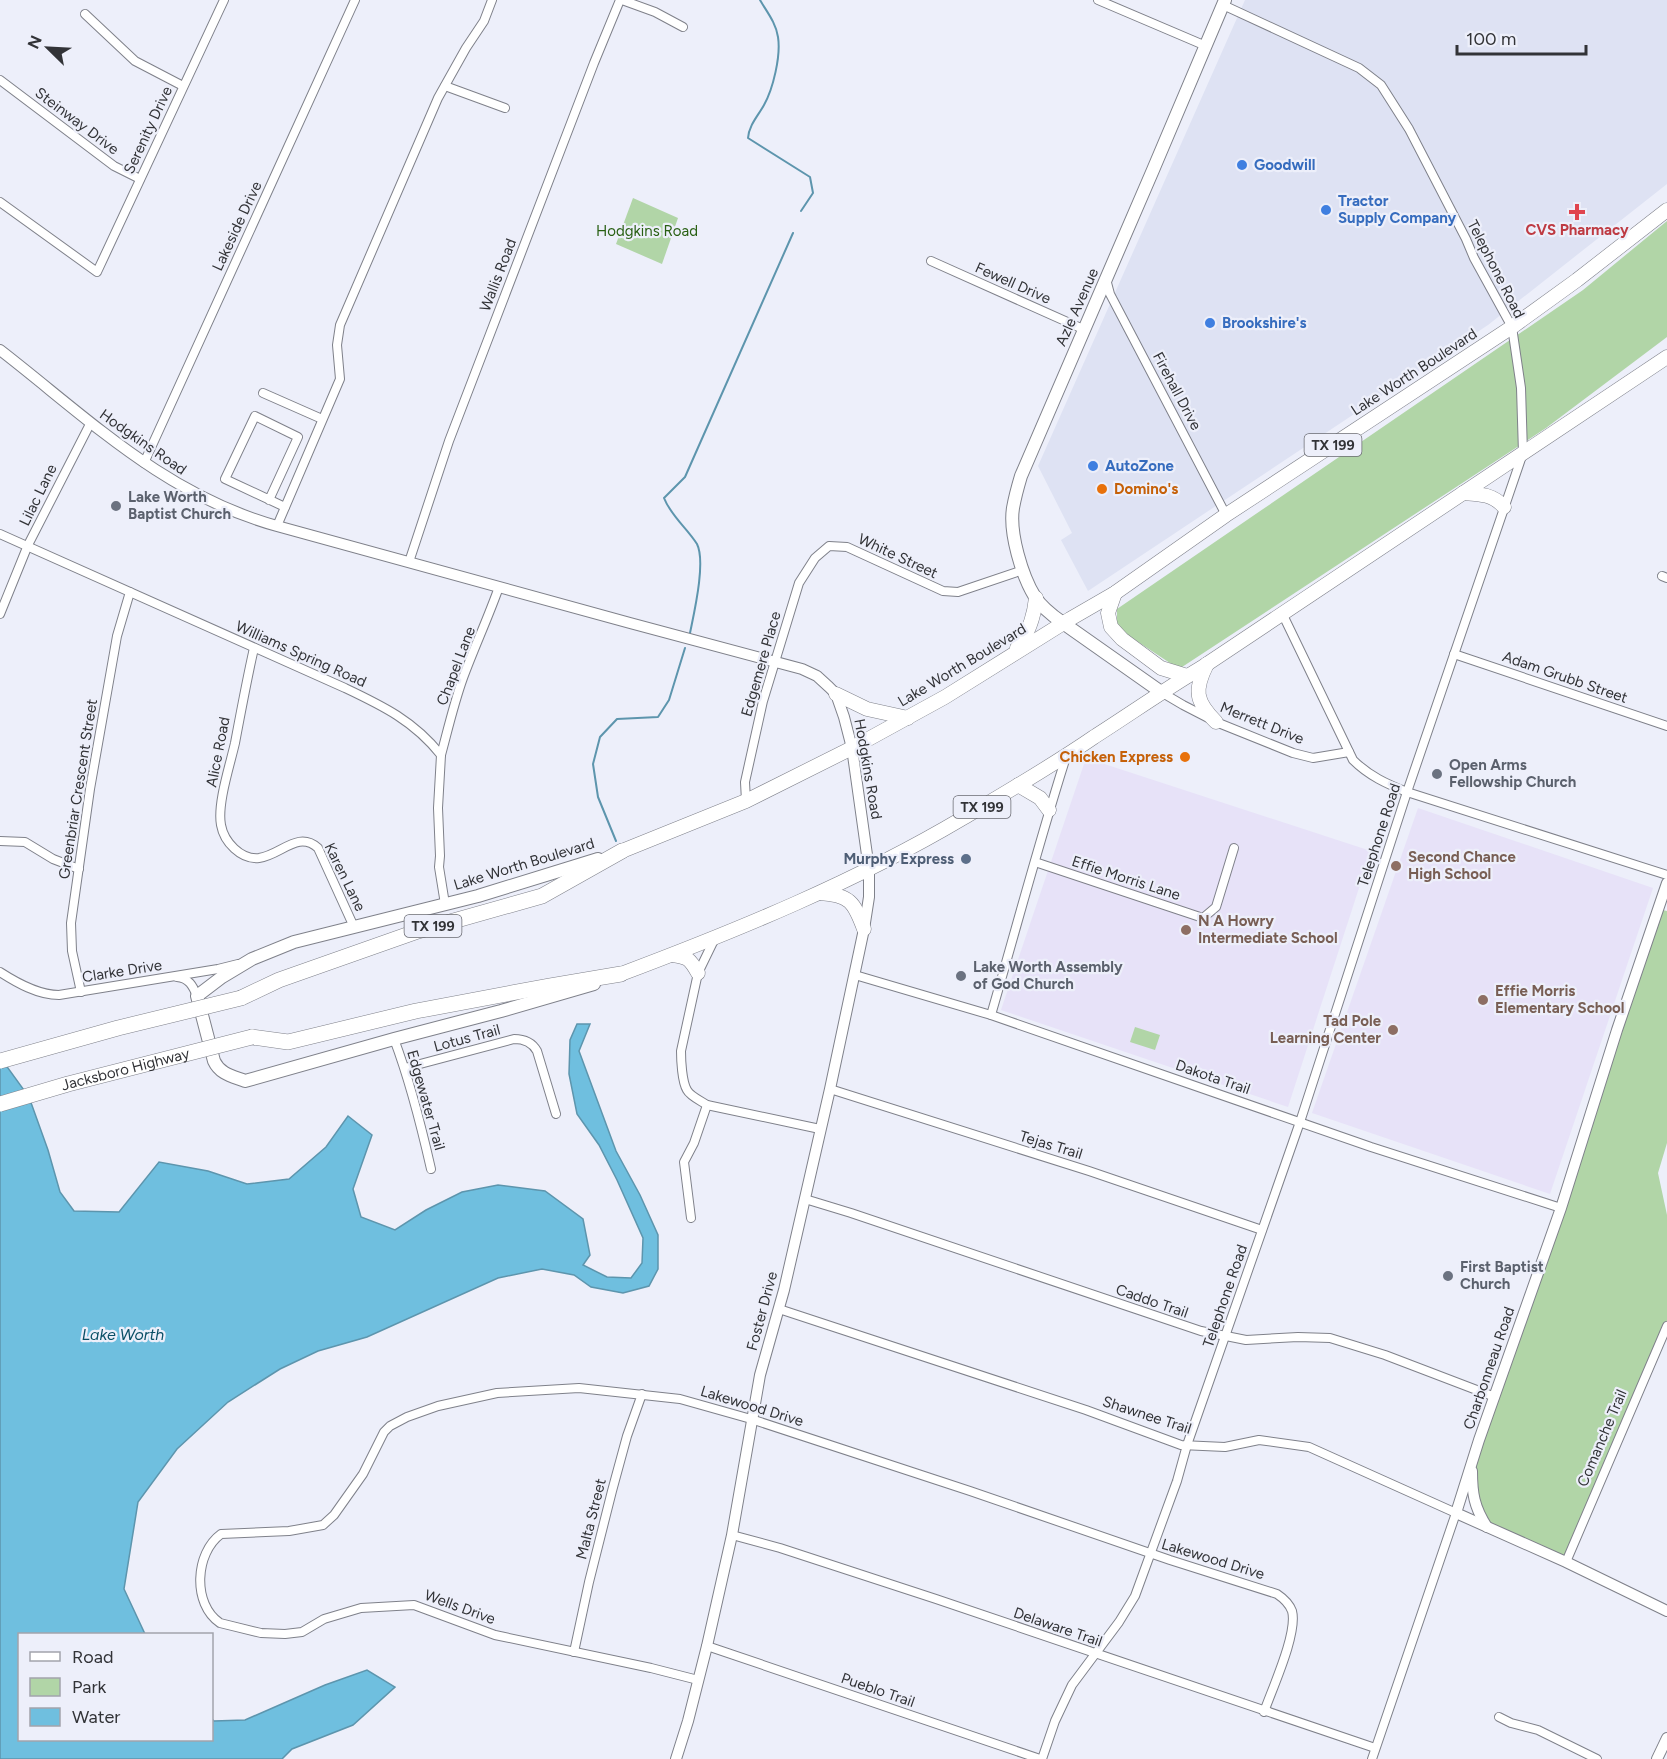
<svg xmlns="http://www.w3.org/2000/svg" width="1667" height="1759" font-family="Figtree,sans-serif">
<rect width="100%" height="100%" fill="#edeffa"/>
<path fill="#dee2f3" d="M1245,0H1667V184L1488,325L1088,591L1061,540L1072,533L1038,466Z"/>
<g fill="#e7e2f8">
<path d="M1086,758L1371,851L1288,1107L1001,1010Z"/>
<path d="M1418,808L1653,888L1550,1194L1312,1113Z"/>
</g>
<g fill="#b1d5a7">
<path d="M633,198L678,218L662,264L616,244Z"/>
<path d="M1667,221V337L1546,428L1179,669L1117,628V609L1583,290Z"/>
<path d="M1658,909L1667,911V1143L1658,1173L1667,1215V1326L1566,1562L1487,1527L1475,1503L1472,1461Z"/>
<path d="M1135,1027L1160,1035L1155,1050L1130,1042Z"/>
</g>
<path fill="#6fbfdf" stroke="#5d95ad" stroke-width="1.5" d="M577,1024H590L579,1051L616,1151L640,1195L658,1235V1269L649,1286L623,1293L591,1287L574,1275L542,1269L498,1278L367,1337L318,1351L280,1369L228,1402L177,1449L138,1502L124,1589L145,1634H20V1740H212V1719L214,1721L245,1720L325,1685L367,1670L395,1687L353,1725L292,1749L282,1759H0V1057L29,1097L48,1150L60,1192L74,1211L119,1212L159,1162L208,1171L247,1184L289,1179L326,1147L348,1116L372,1135L353,1189L361,1217L395,1230L426,1210L462,1192L498,1185L545,1191L583,1219L590,1255L583,1265L607,1277L631,1278L642,1263L643,1238L617,1180L599,1145L577,1114L569,1074L570,1040Z"/>
<g fill="none" stroke-linecap="round" stroke-linejoin="round">
<g stroke="#5d95ad" stroke-width="2">
<path d="M760,0C767,12 776,23 778,37C781,56 773,89 764,105C758,116 749,125 748,138L810,177L813,193L801,211"/>
<path d="M690,633C694,613 706,562 697,544C687,528 671,516 664,498L685,477L793,233"/>
<path d="M616,841L598,797L593,764L600,737L617,719L658,717L669,700L685,648"/>
</g>
<g stroke="#7f818a" stroke-width="10">
<g id="minor">
<path d="M622,0L655,12L683,27"/>
<path d="M1098,0L1206,46"/>
<path d="M85,14L135,61L183,86"/>
<path d="M0,80L114,166L140,179"/>
<path d="M445,86L505,108"/>
<path d="M0,202L97,272L224,0"/>
<path d="M931,261L1083,329"/>
<path d="M1106,279L1110,294L1226,515"/>
<path d="M263,393L322,419"/>
<path d="M144,463L355,0"/>
<path d="M269,500L298,437L255,416L225,479L285,507"/>
<path d="M277,526L340,379L337,345L340,325L438,98L466,48L484,21L492,0"/>
<path d="M0,534L345,688C383,706 414,721 441,755L438,808L440,856L439,867L445,904"/>
<path d="M409,562L449,441L594,63L620,0"/>
<path d="M1662,576L1667,578"/>
<path d="M1282,613L1353,760C1369,776 1387,784 1407,792L1667,875"/>
<path d="M0,614L28,545L90,424"/>
<path d="M254,648C247,679 241,711 235,743C230,765 217,804 221,825C224,842 241,860 259,858C281,855 298,830 318,848L354,927"/>
<path d="M1454,654L1667,726"/>
<path d="M1161,692L1183,705L1216,722L1293,753L1313,758L1349,752"/>
<path d="M441,755C448,729 454,703 463,678C474,648 488,618 499,587"/>
<path d="M746,801L745,782L763,701L799,583L815,558L829,546L847,547L943,591L958,592L1023,570"/>
<path d="M0,841L25,842L53,859L79,869"/>
<path d="M1035,862L1203,918L1216,907L1234,848"/>
<path d="M715,938L698,973L681,1051C681,1060 682,1082 687,1090C690,1096 701,1101 707,1105L820,1129"/>
<path d="M0,972C17,983 38,995 59,995L218,969L238,964"/>
<path d="M855,975L991,1015L1371,1147L1561,1208"/>
<path d="M177,977C189,978 193,986 197,996"/>
<path d="M81,992L72,951L71,923L90,789L117,636L130,592"/>
<path d="M991,1015C1016,929 1039,842 1066,757"/>
<path d="M394,1039C410,1081 421,1125 431,1169"/>
<path d="M405,1068L514,1039C524,1039 532,1042 537,1051L556,1114"/>
<path d="M830,1089L1089,1171L1262,1230"/>
<path d="M805,1199L851,1213L1201,1331L1246,1340L1298,1337L1330,1338L1385,1355L1495,1397"/>
<path d="M691,1218L684,1162L694,1143L707,1105"/>
<path d="M779,1309L1086,1410L1181,1445L1225,1447L1259,1440L1309,1447L1456,1513L1372,1759"/>
<path d="M732,1535L780,1548L936,1599L1375,1748"/>
<path d="M1566,1562L1667,1326"/>
<path d="M707,1646L1040,1759"/>
<path d="M574,1652L589,1582L612,1491L627,1436L642,1394"/>
<path d="M698,1680L651,1668L495,1635L414,1605L361,1608L324,1619L302,1632L285,1634L261,1633L220,1623C192,1604 195,1553 221,1534L289,1531L323,1525L334,1515L363,1474L384,1432L390,1426L407,1417L438,1406L497,1393L579,1388L680,1399L751,1419L970,1491L1170,1560L1277,1594C1283,1598 1289,1603 1292,1611C1298,1633 1272,1689 1264,1712"/>
<path d="M1499,1717L1511,1723L1538,1730L1597,1759"/>
<path d="M1042,1759L1055,1721L1072,1685L1119,1622L1135,1596L1177,1481L1187,1445L1300,1122L1407,792L1523,453L1521,388L1512,327L1474,258L1466,239L1409,129L1381,85L1359,68L1223,5"/>
</g>
</g>
<g stroke="#7f818a" stroke-width="12">
<g id="tertiary">
<path d="M0,350C89,419 165,495 277,526L630,623L802,669L817,676L829,687L836,694L844,717L852,748L869,869V897L864,929L830,1089L784,1290L760,1375L732,1535L707,1646L688,1721L676,1759"/>
<path d="M1667,883L1617,1030L1561,1208L1479,1440L1456,1513L1566,1562L1667,1611"/>
<path d="M1472,1471C1472,1493 1474,1507 1487,1527"/>
<path d="M1657,1759L1667,1738"/>
</g>
</g>
<g stroke="#7f818a" stroke-width="14">
<g id="secondary">
<path d="M1161,692L1063,623C1053,616 1042,608 1035,597C1022,576 1009,533 1013,508C1015,497 1018,486 1021,476L1153,170L1225,0"/>
<path d="M594,984L501,1011L394,1039L245,1081C232,1076 220,1074 214,1061L197,996L222,977L252,959L294,942L478,896L598,859"/>
</g>
</g>
<g stroke="#7f818a" stroke-width="15">
<g id="trunk">
<path d="M1463,493C1479,494 1493,494 1504,507"/>
<path d="M1115,593L1108,613L1111,627L1122,639L1161,668L1187,676"/>
<path d="M1017,648C1029,633 1034,617 1036,598"/>
<path d="M1207,664C1194,690 1195,701 1216,722"/>
<path d="M836,694L867,709L908,718"/>
<path d="M1018,785L1040,798L1049,810"/>
<path d="M622,851L746,801L852,748L945,697L1070,619L1115,593L1226,515L1512,327L1577,280L1667,210"/>
<path d="M820,893C850,895 854,902 864,929"/>
<path d="M673,955C688,957 690,959 698,973"/>
<path d="M621,974C738,930 855,882 963,818C1007,792 1052,766 1094,737C1130,714 1164,690 1201,668L1667,357"/>
</g>
</g>
<g stroke="#7f818a" stroke-width="16">
<g id="motorway">
<path d="M241,998L279,980L418,931L542,896L622,851"/>
<path d="M252,1037L288,1042L416,1011L549,986L621,974"/>
</g>
</g>
<use href="#minor" stroke="#fff" stroke-width="8"/>
<use href="#tertiary" stroke="#fff" stroke-width="10"/>
<use href="#secondary" stroke="#fff" stroke-width="12"/>
<use href="#trunk" stroke="#fff" stroke-width="14"/>
<use href="#motorway" stroke="#fff" stroke-width="15"/>
<g stroke="#7f818a" stroke-width="16" stroke-linecap="butt">
<g id="motorway-bridge">
<path d="M0,1061L118,1028L241,998"/>
<path id="s1" d="M0,1104L68,1084L252,1037"/>
</g>
</g>
<use href="#motorway-bridge" stroke="#fff" stroke-width="15"/>
</g>
<g fill="#3f7fe0" stroke="#edeffa" stroke-width="2">
<circle cx="1242" cy="165" r="6"/>
<circle cx="1326" cy="210" r="6"/>
<circle cx="1210" cy="323" r="6"/>
<circle cx="1093" cy="466" r="6"/>
</g>
<path fill="#e0444e" stroke="#edeffa" stroke-width="2" d="M1574 203h6v6h6v6h-6v6h-6v-6h-6v-6h6z"/>
<g fill="#e8710a" stroke="#edeffa" stroke-width="2">
<circle cx="1102" cy="489" r="6"/>
<circle cx="1185" cy="757" r="6"/>
</g>
<g fill="#6b7280" stroke="#edeffa" stroke-width="2">
<circle cx="116" cy="506" r="6"/>
<circle cx="1437" cy="774" r="6"/>
<circle cx="961" cy="976" r="6"/>
<circle cx="1448" cy="1276" r="6"/>
</g>
<circle fill="#5c6f8a" stroke="#edeffa" stroke-width="2" cx="966" cy="859" r="6"/>
<g fill="#8d6e63" stroke="#edeffa" stroke-width="2">
<circle cx="1396" cy="866" r="6"/>
<circle cx="1186" cy="930" r="6"/>
<circle cx="1483" cy="1000" r="6"/>
<circle cx="1393" cy="1030" r="6"/>
</g>
<g text-anchor="middle" dominant-baseline="central" stroke-width="4.5" stroke-linejoin="round" paint-order="stroke">
<g fill="#edeffa" stroke="#6a6b72" stroke-width="1.5">
<rect x="1304.5" y="434" width="57" height="22" rx="4.5"/>
<rect x="953.5" y="796" width="57" height="22" rx="4.5"/>
<rect x="404.5" y="915" width="57" height="22" rx="4.5"/>
</g>
<g font-size="14" font-weight="bold" fill="#323337">
<text x="1333" y="445">TX 199</text>
<text x="982" y="807">TX 199</text>
<text x="433" y="926">TX 199</text>
</g>
<g font-size="15" fill="#323337" stroke="#edeffa">
<text transform="translate(77 121) rotate(37)">Steinway Drive</text>
<text transform="translate(148 130) rotate(-65)">Serenity Drive</text>
<text transform="translate(237 226) rotate(-65)">Lakeside Drive</text>
<text transform="translate(1496 269) rotate(63)">Telephone Road</text>
<text transform="translate(498 275) rotate(-69)">Wallis Road</text>
<text transform="translate(1013 283) rotate(24)">Fewell Drive</text>
<text transform="translate(1077 307) rotate(-66)">Azle Avenue</text>
<text transform="translate(1414 372) rotate(-33)">Lake Worth Boulevard</text>
<text transform="translate(1177 391) rotate(62)">Firehall Drive</text>
<text transform="translate(143 442) rotate(35)">Hodgkins Road</text>
<text transform="translate(38 495) rotate(-64)">Lilac Lane</text>
<text transform="translate(898 556) rotate(25)">White Street</text>
<text transform="translate(301 654) rotate(24)">Williams Spring Road</text>
<text transform="translate(761 664) rotate(-74)">Edgemere Place</text>
<text transform="translate(962 665) rotate(-31)">Lake Worth Boulevard</text>
<text transform="translate(456 666) rotate(-69)">Chapel Lane</text>
<text transform="translate(1565 677) rotate(19)">Adam Grubb Street</text>
<text transform="translate(1262 723) rotate(22)">Merrett Drive</text>
<text transform="translate(218 752) rotate(-79)">Alice Road</text>
<text transform="translate(868 769) rotate(80)">Hodgkins Road</text>
<text transform="translate(78 789) rotate(-81)">Greenbriar Crescent Street</text>
<text transform="translate(1379 835) rotate(-72)">Telephone Road</text>
<text transform="translate(524 864) rotate(-17)">Lake Worth Boulevard</text>
<text transform="translate(345 877) rotate(64)">Karen Lane</text>
<text transform="translate(1126 878) rotate(18)">Effie Morris Lane</text>
<text transform="translate(122 971) rotate(-9)">Clarke Drive</text>
<text transform="translate(467 1038) rotate(-15)">Lotus Trail</text>
<text stroke="none"><textPath href="#s1" startOffset="130">Jacksboro Highway</textPath></text>
<text transform="translate(1213 1077) rotate(19)">Dakota Trail</text>
<text transform="translate(426 1100) rotate(74)">Edgewater Trail</text>
<text transform="translate(1051 1145) rotate(17)">Tejas Trail</text>
<text transform="translate(1225 1296) rotate(-71)">Telephone Road</text>
<text transform="translate(1152 1301) rotate(19)">Caddo Trail</text>
<text transform="translate(762 1311) rotate(-75)">Foster Drive</text>
<text transform="translate(1489 1368) rotate(-71)">Charbonneau Road</text>
<text transform="translate(752 1406) rotate(17)">Lakewood Drive</text>
<text transform="translate(1147 1415) rotate(18)">Shawnee Trail</text>
<text transform="translate(1602 1438) rotate(-67)">Comanche Trail</text>
<text transform="translate(591 1519) rotate(-76)">Malta Street</text>
<text transform="translate(1213 1559) rotate(17)">Lakewood Drive</text>
<text transform="translate(460 1607) rotate(20)">Wells Drive</text>
<text transform="translate(1058 1627) rotate(19)">Delaware Trail</text>
<text transform="translate(878 1690) rotate(19)">Pueblo Trail</text>
</g>
<g font-size="15" font-weight="bold" fill="#366cbe" stroke="#edeffa" text-anchor="start">
<text x="1254" y="165">Goodwill</text>
<text x="1338" y="201">Tractor<tspan x="1338" dy="17">Supply Company</tspan></text>
<text x="1222" y="323">Brookshire's</text>
<text x="1105" y="466">AutoZone</text>
</g>
<g font-size="15" font-weight="bold" fill="#be3a42" stroke="#edeffa">
<text x="1577" y="230">CVS Pharmacy</text>
</g>
<g font-size="15" fill="#285f12" stroke="#edeffa">
<text x="647" y="231">Hodgkins Road</text>
</g>
<g font-size="15" font-weight="bold" fill="#c56008" stroke="#edeffa" text-anchor="start">
<text x="1114" y="489">Domino's</text>
<text x="1173" y="757" text-anchor="end">Chicken Express</text>
</g>
<g font-size="15" font-weight="bold" fill="#5b616d" stroke="#edeffa" text-anchor="start">
<text x="128" y="497">Lake Worth<tspan x="128" dy="17">Baptist Church</tspan></text>
<text x="1449" y="765">Open Arms<tspan x="1449" dy="17">Fellowship Church</tspan></text>
<text x="973" y="967">Lake Worth Assembly<tspan x="973" dy="17">of God Church</tspan></text>
<text x="1460" y="1267">First Baptist<tspan x="1460" dy="17">Church</tspan></text>
</g>
<g font-size="15" font-weight="bold" fill="#785e54" stroke="#edeffa" text-anchor="start">
<text x="1408" y="857">Second Chance<tspan x="1408" dy="17">High School</tspan></text>
<text x="1198" y="921">N A Howry<tspan x="1198" dy="17">Intermediate School</tspan></text>
<text x="1495" y="991">Effie Morris<tspan x="1495" dy="17">Elementary School</tspan></text>
<text x="1381" y="1021" text-anchor="end">Tad Pole<tspan x="1381" dy="17">Learning Center</tspan></text>
</g>
<g font-size="15" font-weight="bold" fill="#4e5e75" stroke="#edeffa" text-anchor="end">
<text x="954" y="859">Murphy Express</text>
</g>
<g font-size="16" font-style="italic" fill="#0a4f66" stroke="#edeffa">
<text x="123" y="1334">Lake Worth</text>
</g>
</g>
<rect x="18" y="1633" width="195" height="108" fill="#edeffa" stroke="#a2a4ac" stroke-width="1.5"/>
<rect x="30" y="1652" width="30" height="9" fill="#ffffff" stroke="#a2a4ac" stroke-width="1.5"/>
<text x="72" y="1663" font-size="18" fill="#323337">Road</text>
<rect x="30" y="1678" width="30" height="18" fill="#b1d5a7" stroke="#a2a4ac" stroke-width="1.5"/>
<text x="72" y="1693" font-size="18" fill="#323337">Park</text>
<rect x="30" y="1708" width="30" height="18" fill="#6fbfdf" stroke="#a2a4ac" stroke-width="1.5"/>
<text x="72" y="1723" font-size="18" fill="#323337">Water</text>
<g transform="translate(48 48) rotate(294)" stroke="#edeffa" stroke-width="4.5" paint-order="stroke">
<path d="M0-4.5L10 22L0 15L-10 22Z" fill="#323337"/>
<text y="-9" font-size="16" font-weight="bold" text-anchor="middle" fill="#323337">N</text>
</g>
<path d="M1457 45v9h129v-9" fill="none" stroke="#323337" stroke-width="3"/>
<text x="1466" y="45" font-size="18" fill="#323337" stroke="#edeffa" stroke-width="4.5" paint-order="stroke">100 m</text>
</svg>
